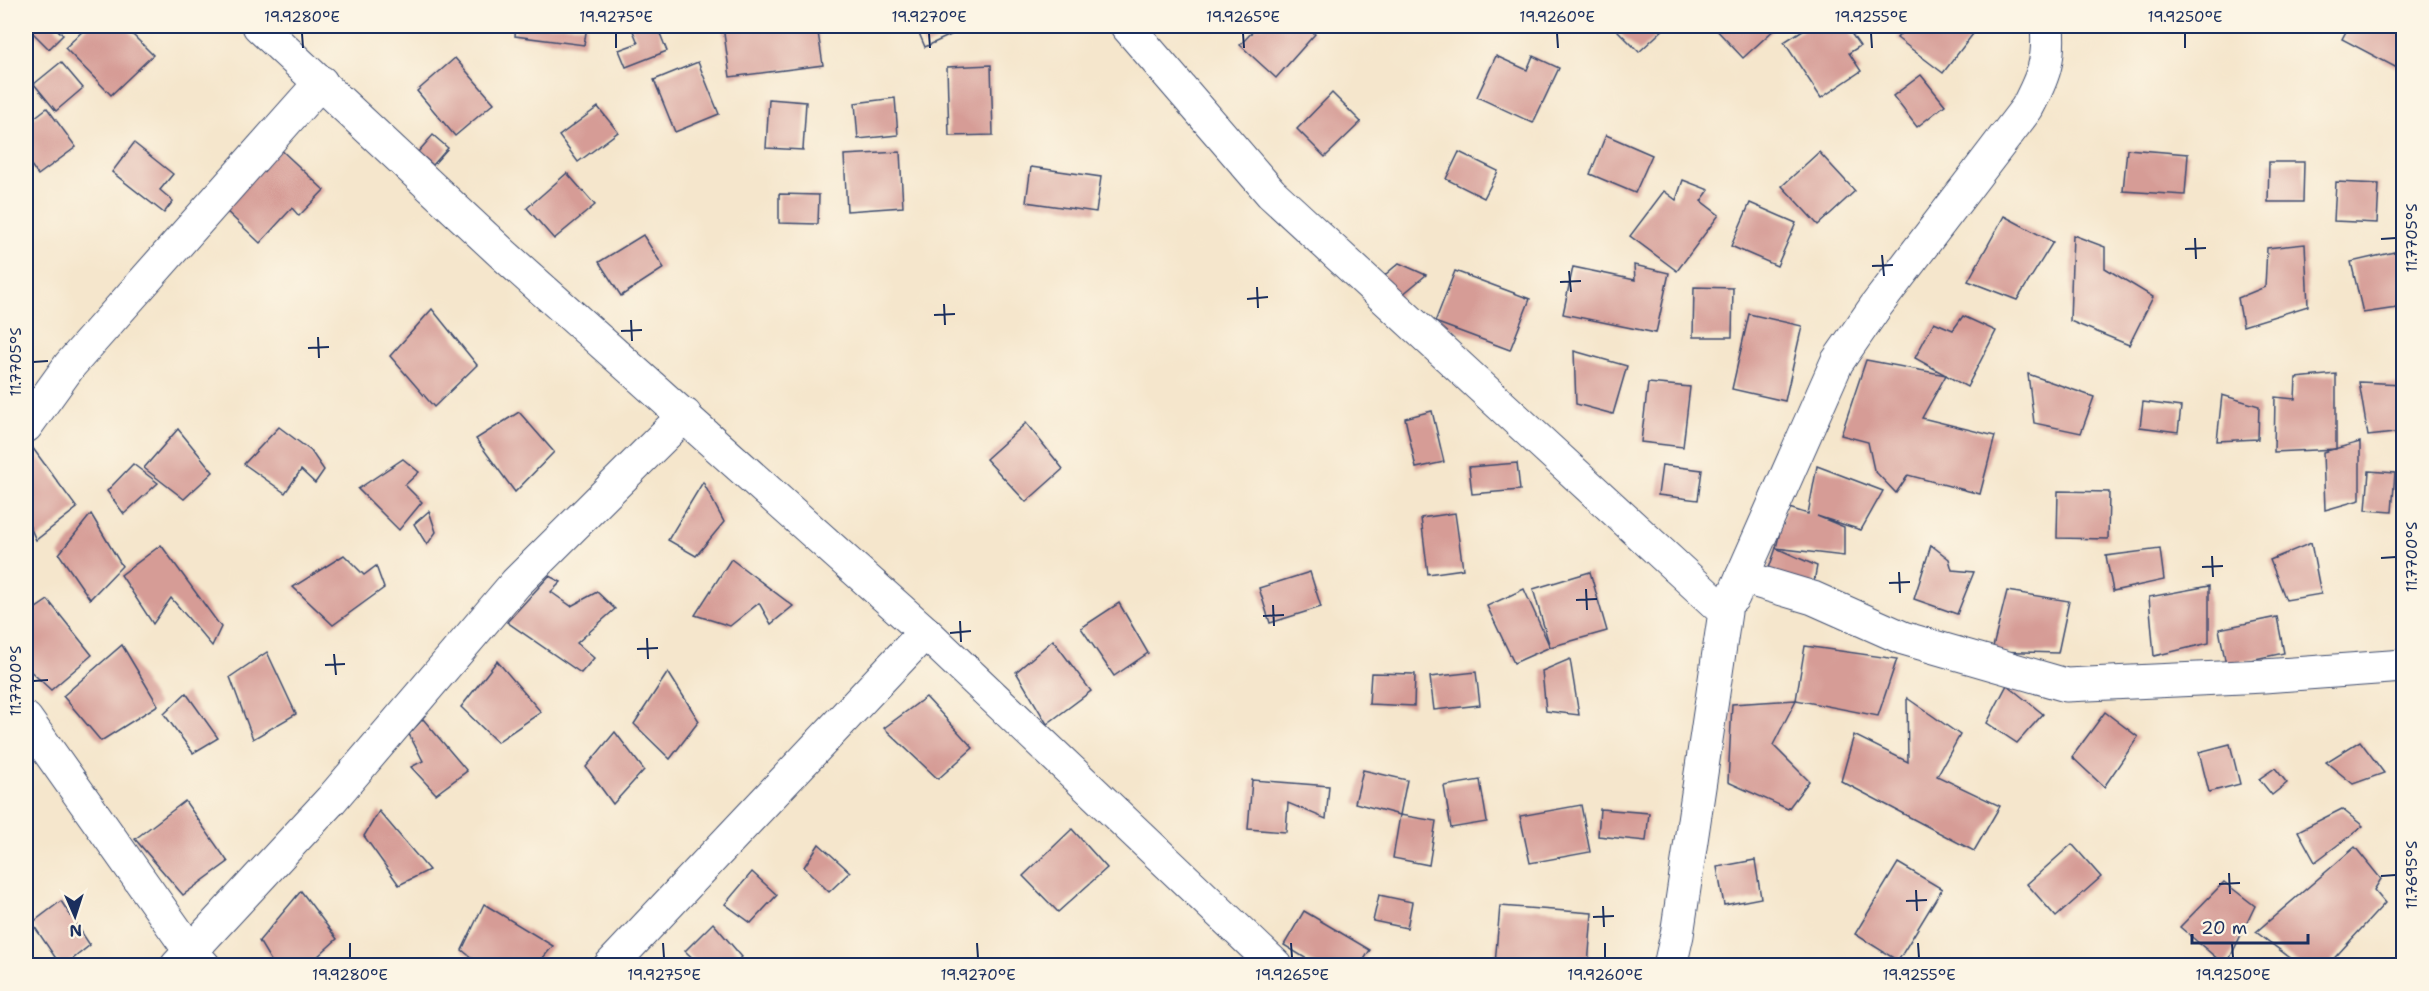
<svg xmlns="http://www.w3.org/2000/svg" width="2429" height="991" font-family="'Shantell Sans',sans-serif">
<rect width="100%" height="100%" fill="#fcf5e5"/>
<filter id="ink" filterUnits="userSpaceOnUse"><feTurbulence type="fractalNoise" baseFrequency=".0167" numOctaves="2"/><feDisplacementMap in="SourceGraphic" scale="12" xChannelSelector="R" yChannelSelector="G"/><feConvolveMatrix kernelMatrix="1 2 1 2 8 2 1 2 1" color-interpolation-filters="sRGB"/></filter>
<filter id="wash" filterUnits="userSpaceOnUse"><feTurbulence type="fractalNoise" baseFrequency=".008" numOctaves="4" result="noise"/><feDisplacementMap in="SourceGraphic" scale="24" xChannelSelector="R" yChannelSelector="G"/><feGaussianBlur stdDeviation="1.35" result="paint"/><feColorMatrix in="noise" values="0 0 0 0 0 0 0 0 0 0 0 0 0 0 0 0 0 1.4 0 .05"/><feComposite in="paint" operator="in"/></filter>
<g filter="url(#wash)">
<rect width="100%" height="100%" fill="#f5e6cc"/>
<g id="blocks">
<g fill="#d69c96">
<path d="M26,26H54L63,35L49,49Z"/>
<path d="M88,26H124L153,55L111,95L65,48Z"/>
<path d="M516,26H587L584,45L515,36Z"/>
<path d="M631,26H657L667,51L626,67L619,50L638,43Z"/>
<path d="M723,26H817L823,65L730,77Z"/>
<path d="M916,26H970L925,47Z"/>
<path d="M1258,26H1306L1315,34L1276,78L1240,45Z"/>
<path d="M1613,26H1667L1639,52Z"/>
<path d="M1713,26H1778L1743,58Z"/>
<path d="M1809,26H1846L1860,46L1849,53L1861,71L1821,98L1784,42Z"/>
<path d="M1907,26H1962L1973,34L1943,73L1897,38Z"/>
<path d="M2349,26H2403V55L2397,68L2342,39Z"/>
<path d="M1496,56L1527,70L1533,56L1559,68L1533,123L1477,97Z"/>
<path d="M455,58L494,103L455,136L417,91Z"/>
<path d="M61,62L83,88L56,111L34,84Z"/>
<path d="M698,62L719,114L675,132L654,80Z"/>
<path d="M991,65L993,135L949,136L947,67Z"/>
<path d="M1921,75L1945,105L1917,127L1893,96Z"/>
<path d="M1332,93L1361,122L1325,157L1297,129Z"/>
<path d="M895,98L898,135L858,139L855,103Z"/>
<path d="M769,99L806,102L803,150L766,148Z"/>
<path d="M598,107L618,132L578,162L559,136Z"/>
<path d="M47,108L76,147L38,175L26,158V124Z"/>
<path d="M433,135L448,148L433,165L418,152Z"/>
<path d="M1606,135L1652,155L1635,193L1590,174Z"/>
<path d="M134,143L173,174L160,190L173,201L164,213L112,172Z"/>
<path d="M278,147L324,190L299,216L292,208L260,243L222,207Z"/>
<path d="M2127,149L2188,154L2185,195L2123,191Z"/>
<path d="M900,152L903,207L847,211L844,155Z"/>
<path d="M1459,152L1498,171L1484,198L1446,179Z"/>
<path d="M1819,152L1855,191L1818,225L1782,186Z"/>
<path d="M2269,162H2304L2303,202H2268Z"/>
<path d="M1031,167L1101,177L1096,212L1026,202Z"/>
<path d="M567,173L595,205L554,239L527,208Z"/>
<path d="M1683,180L1709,190L1701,201L1719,215L1677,271L1630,236L1664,191L1676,200Z"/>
<path d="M2336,182L2379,184L2377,223L2334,221Z"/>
<path d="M779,194L819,195L818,224L779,223Z"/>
<path d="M1750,203L1796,223L1777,266L1731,246Z"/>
<path d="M2004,216L2053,242L2017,300L1968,281Z"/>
<path d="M643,235L664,268L621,296L599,262Z"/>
<path d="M2073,235L2105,247V268L2153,297L2129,345L2070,321Z"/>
<path d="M2305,244L2308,306L2243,326L2238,298L2265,287L2267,248Z"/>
<path d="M2403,250V307L2363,313L2351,262Z"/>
<path d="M1399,263L1426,275L1396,300L1379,280Z"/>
<path d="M1634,265L1669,273L1656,333L1563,314L1573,267L1635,280Z"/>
<path d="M1455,271L1530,299L1510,350L1435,322Z"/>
<path d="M1694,287L1733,288L1732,337H1693Z"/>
<path d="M432,309L477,365L434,407L390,356Z"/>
<path d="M1749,314L1802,326L1785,401L1732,389Z"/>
<path d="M1963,316L1996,331L1967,387L1915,358L1934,322L1953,330Z"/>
<path d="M1574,351L1627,366L1613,414L1576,404Z"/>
<path d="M1866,360L1946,375L1922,418L1995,436L1980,494L1908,475L1896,493L1874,470L1868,442L1841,435Z"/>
<path d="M2028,374L2094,397L2081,433L2034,423Z"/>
<path d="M2336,374V449L2274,452L2275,397L2295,399L2296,378Z"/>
<path d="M2359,382L2403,384V432L2368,436Z"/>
<path d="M1648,383L1690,387L1683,447L1641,442Z"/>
<path d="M2222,395L2259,406L2258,439L2217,441Z"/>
<path d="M2143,402L2181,407L2178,432L2140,427Z"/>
<path d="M1432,411L1444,462L1416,468L1405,418Z"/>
<path d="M519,412L554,452L515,492L476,439Z"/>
<path d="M1026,423L1063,469L1026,502L986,459Z"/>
<path d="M279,427L311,451L324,470L315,483L301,470L285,493L244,464Z"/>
<path d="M178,429L213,472L184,499L144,468Z"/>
<path d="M2360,442V500L2325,510L2323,452Z"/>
<path d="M29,443L77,508L36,540L26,518V448Z"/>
<path d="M403,459L419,472L405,485L422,502L399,530L358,489Z"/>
<path d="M1517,463L1520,490L1472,494L1469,467Z"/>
<path d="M133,464L158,483L124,514L107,491Z"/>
<path d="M1662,465L1702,470L1698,500L1658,495Z"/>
<path d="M1817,466L1883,491L1861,530L1817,516L1844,527V556L1776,548L1786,507L1808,514Z"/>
<path d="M2369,471L2395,473L2392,512L2366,510Z"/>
<path d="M703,482L724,522L696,556L668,540Z"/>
<path d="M2058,491L2109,492L2108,539L2057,538Z"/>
<path d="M429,511L436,532L427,545L414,524Z"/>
<path d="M1455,513L1463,569L1428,574L1421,518Z"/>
<path d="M91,514L122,566L90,599L59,554Z"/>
<path d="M2311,543L2321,594L2286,600L2270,560Z"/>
<path d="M161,545L221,627L212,646L171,598L153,624L121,575Z"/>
<path d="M1931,545L1949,559L1952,570L1974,572L1957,614L1914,599Z"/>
<path d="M1776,548L1817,566L1813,587L1767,574Z"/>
<path d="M2160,549L2164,580L2113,591L2106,556Z"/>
<path d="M344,555L364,575L376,566L384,588L333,625L293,587Z"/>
<path d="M731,559L793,606L771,624L759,603L730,626L695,615Z"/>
<path d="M1310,572L1321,607L1270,623L1259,588Z"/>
<path d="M1590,572L1607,631L1550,647L1533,589Z"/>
<path d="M549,576L561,582L551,592L571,606L597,592L615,609L577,643L594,658L581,673L507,622Z"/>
<path d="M2209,586V643L2154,656L2149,597Z"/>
<path d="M1524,589L1550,647L1514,663L1487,606Z"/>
<path d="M2007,591L2069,601L2058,653L1992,651Z"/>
<path d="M48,600L92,655L51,690L26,667V615Z"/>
<path d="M1119,603L1148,653L1114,676L1081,628Z"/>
<path d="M2277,617L2284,653L2226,665L2219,629Z"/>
<path d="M1053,640L1091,691L1047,724L1016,672Z"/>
<path d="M122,645L158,705L101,741L63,696Z"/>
<path d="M1805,646L1897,659L1878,716L1796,700Z"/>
<path d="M267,652L296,714L253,739L230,677Z"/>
<path d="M1570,659L1579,715L1546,711L1542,671Z"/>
<path d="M497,661L541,712L497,742L461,707Z"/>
<path d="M668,672L699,721L670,759L634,724Z"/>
<path d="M1476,672L1480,705L1434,710L1430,677Z"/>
<path d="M1371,673L1415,674L1414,706L1369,704Z"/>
<path d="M2007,685L2043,714L2017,743L1987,723Z"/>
<path d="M186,693L218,738L193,753L164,714Z"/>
<path d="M926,697L973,748L938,779L884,728Z"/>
<path d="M1907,698L1960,735L1937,776L2000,806L1974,851L1841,781L1854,735L1908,762Z"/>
<path d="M1796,700L1773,745L1809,781L1788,809L1728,782L1732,704Z"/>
<path d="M2105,712L2138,737L2104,787L2072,757Z"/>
<path d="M423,719L467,771L436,794L411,767L423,761L409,734Z"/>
<path d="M615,732L644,770L613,804L586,767Z"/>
<path d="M2360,741L2384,773L2353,784L2326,762Z"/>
<path d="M2230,744L2240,784L2209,792L2199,752Z"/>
<path d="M2275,768L2287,783L2272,795L2259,779Z"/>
<path d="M1363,770L1407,780L1400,815L1355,803Z"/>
<path d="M1252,780L1329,786L1326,819L1288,803L1286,832L1248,829Z"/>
<path d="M1480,780L1487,822L1451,828L1444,786Z"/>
<path d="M185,801L228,862L183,895L135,839Z"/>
<path d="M1581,805L1590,852L1530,863L1520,816Z"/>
<path d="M1600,809L1649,813L1646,841L1598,836Z"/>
<path d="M2342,809L2363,826L2315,862L2298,831Z"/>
<path d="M379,811L429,870L399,885L364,836Z"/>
<path d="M1400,815L1436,821L1429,865L1393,858Z"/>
<path d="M1072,829L1107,868L1058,912L1023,876Z"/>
<path d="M819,844L850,872L829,892L804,867Z"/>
<path d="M2072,844L2101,877L2056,917L2027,884Z"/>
<path d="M2355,847L2381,879L2374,890L2385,903L2327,966H2301L2256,932Z"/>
<path d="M1755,860L1761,898L1724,905L1717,867Z"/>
<path d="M1898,863L1942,889L1898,961L1855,934Z"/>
<path d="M752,872L777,895L751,923L725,904Z"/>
<path d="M2224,882L2255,906L2226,966L2180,927Z"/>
<path d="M301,891L337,939L307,966H274L259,941Z"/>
<path d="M1379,895L1412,902L1407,928L1373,921Z"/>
<path d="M61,901L90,945L64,966H61L32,923Z"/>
<path d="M484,904L553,946L536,966H482L462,950Z"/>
<path d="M1500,906L1592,913L1588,966L1495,964Z"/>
<path d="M1304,911L1370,950L1360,966H1318L1284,945Z"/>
<path d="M713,923L742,957L732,966H701L685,951Z"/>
</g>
</g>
</g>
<g filter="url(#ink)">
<use href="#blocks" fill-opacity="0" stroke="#3c4a6e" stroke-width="1.5"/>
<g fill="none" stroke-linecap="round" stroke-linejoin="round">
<g stroke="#3c4a6e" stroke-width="35">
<g id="minor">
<path d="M259,26L504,255L925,632L1276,966"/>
<path d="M1127,26L1271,193L1725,612L1677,935L1670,966"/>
<path d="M26,426L70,365L321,82"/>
<path d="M1742,577L1813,598L1903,638L2066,685L2264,676L2404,666"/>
<path d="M1733,597L1837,362L1876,306L2027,108C2043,77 2050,61 2047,26"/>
<path d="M26,719L191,952L204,966"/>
<path d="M177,966L331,800L516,583L685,415"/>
<path d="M610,966L925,632"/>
</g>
</g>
<use href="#minor" stroke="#fff" stroke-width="33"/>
</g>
</g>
<path fill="none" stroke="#1b2f5e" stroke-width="2" d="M302,33L303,48M616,33V48M929,33L930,48M1243,33L1244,48M1557,33L1558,48M1871,33L1872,48M2185,33V48M2195,238L2196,259M2381,239L2396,238M2185,249L2206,248M1882,255L1884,276M1872,266L1893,265M1569,271L1571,292M1560,282L1581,281M1257,287L1258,308M1247,299L1268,297M944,304L945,325M934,315L955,314M631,320L632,341M621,331L642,330M318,337L319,358M308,348L329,347M33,362L48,361M2212,556L2213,577M2381,558L2396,557M2202,567L2223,566M1899,572L1900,593M1889,583L1910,582M1586,589L1587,610M1576,600L1597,599M1273,605L1274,626M1263,616L1284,615M960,621L961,642M950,633L971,631M647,638L648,659M637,649L658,648M334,654L336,675M325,665L345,664M33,681L48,680M2229,873L2230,894M2381,876L2396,875M2219,884L2240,883M1916,890L1917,911M1906,901L1927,900M1603,906L1604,927M1593,917L1614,916M350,943V958M663,943L664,958M977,943L978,958M1291,943L1292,958M1605,943V958M1918,943L1919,958M2232,943L2233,958"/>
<rect width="2429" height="991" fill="none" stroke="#fcf5e5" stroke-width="66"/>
<g transform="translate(75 916) rotate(177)" stroke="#fcf5e5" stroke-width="4.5" paint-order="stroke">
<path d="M0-4.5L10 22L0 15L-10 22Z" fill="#1b2f5e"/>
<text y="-9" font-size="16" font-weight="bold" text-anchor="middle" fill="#1b2f5e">N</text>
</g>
<path d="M2192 934v9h116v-9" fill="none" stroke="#1b2f5e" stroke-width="3"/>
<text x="2201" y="934" font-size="18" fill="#1b2f5e" stroke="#fcf5e5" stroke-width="4.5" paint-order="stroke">20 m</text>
<rect x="33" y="33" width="2363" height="925" fill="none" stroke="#1b2f5e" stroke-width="2"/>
<g font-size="15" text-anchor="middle" fill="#1b2f5e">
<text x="302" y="22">19.9280°E</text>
<text x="616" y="22">19.9275°E</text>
<text x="929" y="22">19.9270°E</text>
<text x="1243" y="22">19.9265°E</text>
<text x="1557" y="22">19.9260°E</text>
<text x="1871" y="22">19.9255°E</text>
<text x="2185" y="22">19.9250°E</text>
<text transform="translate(2412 238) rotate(-90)" y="5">11.7705°S</text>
<text transform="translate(16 362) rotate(-90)" y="5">11.7705°S</text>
<text transform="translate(2412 557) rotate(-90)" y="5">11.7700°S</text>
<text transform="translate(16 681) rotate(-90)" y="5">11.7700°S</text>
<text transform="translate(2412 875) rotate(-90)" y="5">11.7695°S</text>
<text x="350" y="980">19.9280°E</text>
<text x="664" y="980">19.9275°E</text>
<text x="978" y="980">19.9270°E</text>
<text x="1292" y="980">19.9265°E</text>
<text x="1605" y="980">19.9260°E</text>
<text x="1919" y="980">19.9255°E</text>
<text x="2233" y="980">19.9250°E</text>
</g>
</svg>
